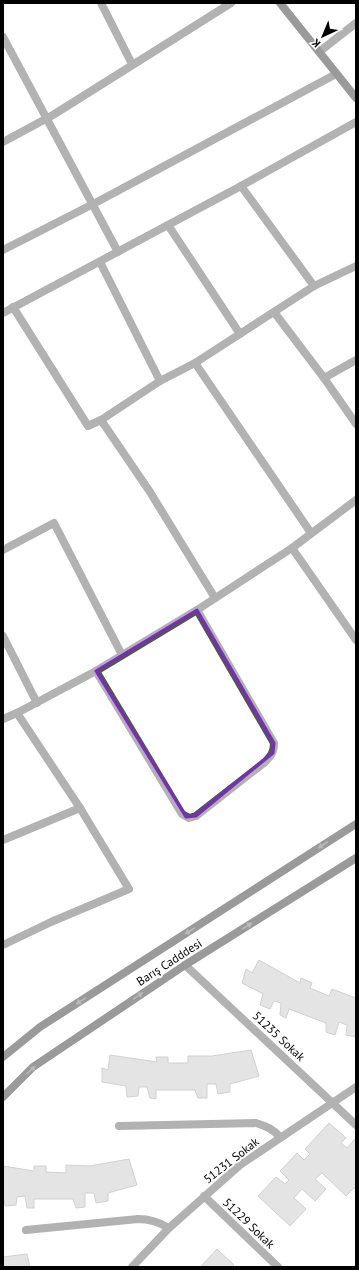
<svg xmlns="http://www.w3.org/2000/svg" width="359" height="1270" font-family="'PT Sans',sans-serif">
<rect width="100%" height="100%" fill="#fff"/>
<g fill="#c4c4c4" stroke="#989898">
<path d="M259,960L300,983L301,978L312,983L310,988L329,996L332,989L356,998V1037L346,1035L347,1025L339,1022L335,1035L326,1032V1023L289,1009L286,1018L280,1015L281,1003L274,1001L270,1009L260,1005L263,994L242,983L246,969L252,973Z"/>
<path d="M251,1050L259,1076L230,1084V1092L218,1094L216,1084H207V1098H198L195,1090H156V1099L150,1098L147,1087H139L138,1096L127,1097L126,1086L102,1082V1068L108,1070L110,1055L157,1062L156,1057H168V1063H188V1056H212Z"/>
<path d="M329,1123L346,1138L341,1143L347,1148L355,1139L356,1141V1190L354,1188L346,1196L322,1173L315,1179L326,1189L315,1201L302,1189L294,1198L306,1209L290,1226L258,1196L276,1177L285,1184L289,1180L280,1171L297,1153L304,1160L310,1154L305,1149Z"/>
<path d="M129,1159L137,1185L108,1193V1201L96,1203L94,1193H85V1207L76,1208L73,1199H34V1208H27L25,1196L17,1197L16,1205L5,1206L3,1195V1166L34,1171V1166H46V1172L66,1173V1165L90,1166Z"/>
<path d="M217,1249L234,1265L232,1267H200Z"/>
<path d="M27,1254L30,1267H3V1257Z"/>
</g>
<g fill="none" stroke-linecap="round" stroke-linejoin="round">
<g stroke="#545454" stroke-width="8">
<path d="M119,1126L256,1123C266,1126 273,1129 280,1137"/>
<path d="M26,1230L138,1219C150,1219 159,1222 169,1228"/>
</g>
<g stroke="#545454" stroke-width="8">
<path d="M101,3L132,64"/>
<path d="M3,37L118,252"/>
<path d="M319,52L356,23"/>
<path d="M3,142L53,115L231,3"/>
<path d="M241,186L314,286"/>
<path d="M168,225L240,334"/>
<path d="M3,250L97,202L336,74"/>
<path d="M100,262L160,381"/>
<path d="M13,307L88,426L101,420L160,381L195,363L314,286L356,266"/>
<path d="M274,312L324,378L356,424"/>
<path d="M3,313L241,186L356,122"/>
<path d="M195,363L311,533"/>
<path d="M324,378L356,360"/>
<path d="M101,420L150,492L215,598"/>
<path d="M292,548L356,640"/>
<path d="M3,550L54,523L122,655"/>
<path d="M3,636L37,703"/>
<path d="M96,671L182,814L189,818L196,816L265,762C271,756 274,752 274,743L197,610"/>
<path d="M3,719L17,713L96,671L197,610L292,548L356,500"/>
<path d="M3,840L80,808"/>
<path d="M3,945L51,922L129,889L80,808L17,713"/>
<path d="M185,965L356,1125"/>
<path d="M204,1196L278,1267"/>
<path d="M132,1267L169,1228L240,1165L356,1087"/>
</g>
<g stroke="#212121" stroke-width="8">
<path d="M280,3L356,98"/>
<path d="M3,1057L40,1027L356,824"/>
<path d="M3,1097L33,1067L185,965L356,858"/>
</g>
</g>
<defs><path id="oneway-solid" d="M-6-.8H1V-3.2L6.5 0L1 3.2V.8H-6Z"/></defs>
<g fill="#646464">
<use href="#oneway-solid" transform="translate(323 845) rotate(147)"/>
<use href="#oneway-solid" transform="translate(247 926) rotate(-32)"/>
<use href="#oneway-solid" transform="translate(190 931) rotate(147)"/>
<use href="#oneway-solid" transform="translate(138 996) rotate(-34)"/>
<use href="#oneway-solid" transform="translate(81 1001) rotate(147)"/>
<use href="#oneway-solid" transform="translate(31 1070) rotate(-42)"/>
</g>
<path d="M0 0H359V1270H0ZM197,610L274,743L273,753L196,816L186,817L96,671Z" fill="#fff" fill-opacity=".55" fill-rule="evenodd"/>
<path fill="none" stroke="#7b2cbf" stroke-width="3" stroke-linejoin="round" d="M197,610L274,743L273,753L196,816L186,817L96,671Z"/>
<g text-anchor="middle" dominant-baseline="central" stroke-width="4" stroke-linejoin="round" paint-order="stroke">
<g font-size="12" fill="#000" stroke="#fff">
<text transform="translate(169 962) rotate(-33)">Barış Cadddesi</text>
<text transform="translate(279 1036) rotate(43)">51235 Sokak</text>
<text transform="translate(231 1160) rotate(-38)">51231 Sokak</text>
<text transform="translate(249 1223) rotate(44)">51229 Sokak</text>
</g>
</g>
<rect width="359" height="1270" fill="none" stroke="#000000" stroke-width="8"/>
<g transform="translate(323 36) rotate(224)" stroke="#ffffff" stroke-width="3" paint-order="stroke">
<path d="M0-3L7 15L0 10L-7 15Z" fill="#000000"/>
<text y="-6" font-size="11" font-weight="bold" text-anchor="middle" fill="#000000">K</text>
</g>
</svg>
